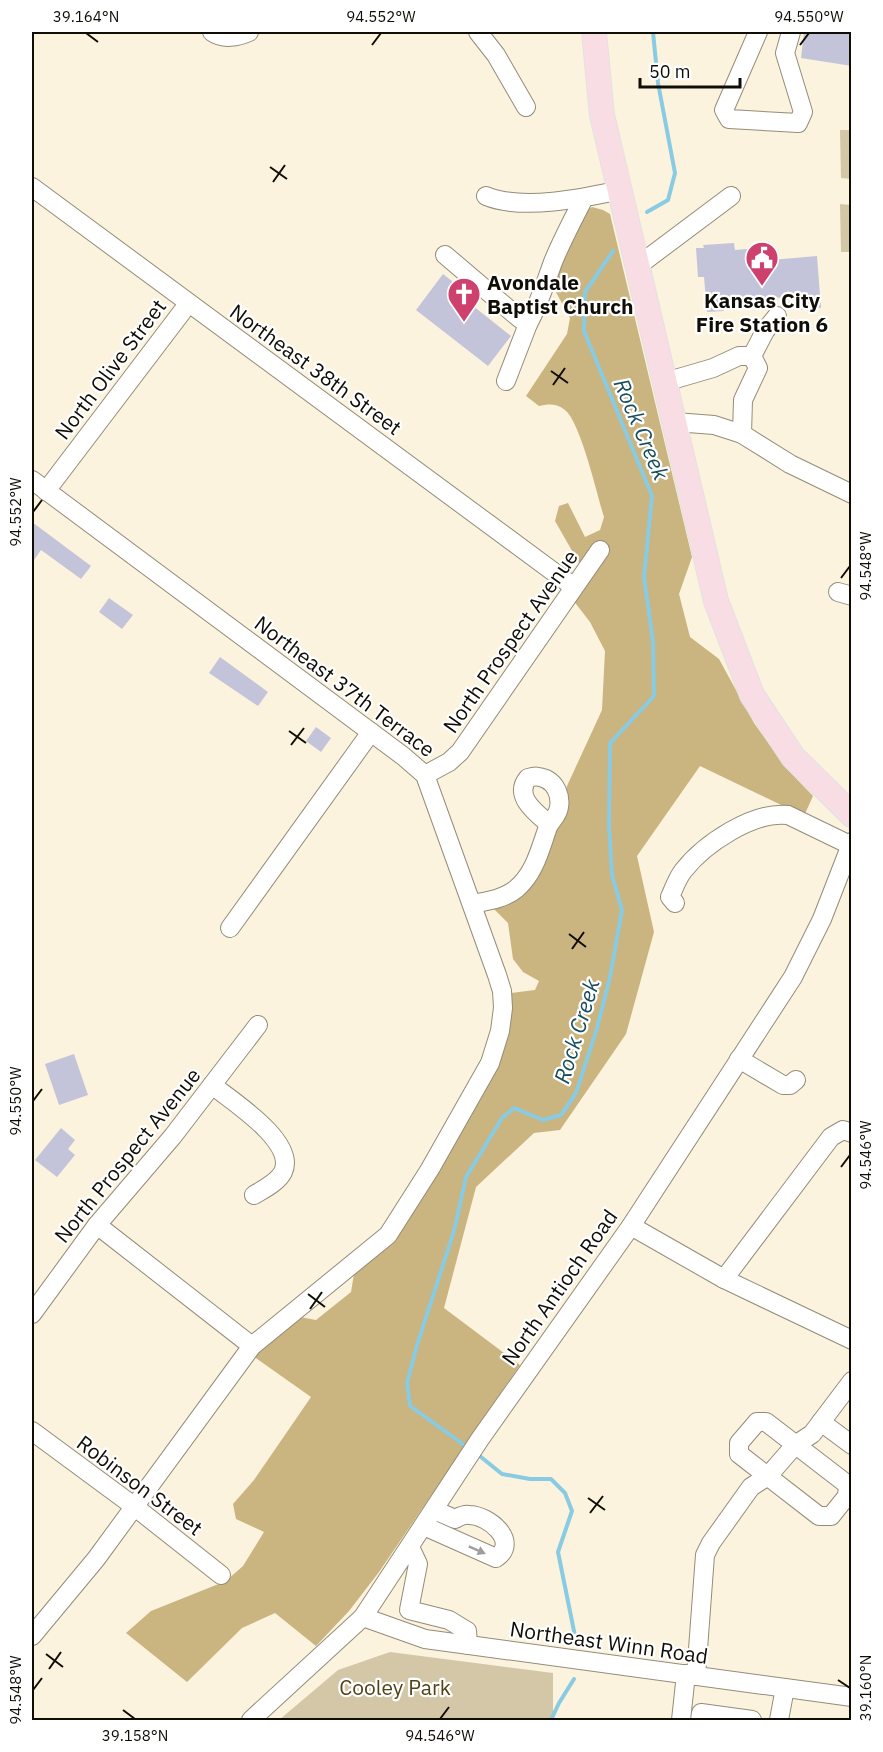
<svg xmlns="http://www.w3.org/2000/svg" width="883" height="1752" font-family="'IBM Plex Sans',sans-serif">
<rect width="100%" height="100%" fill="#fcf3de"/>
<g fill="#d4c7a7">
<path d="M840,130H851V179L841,178Z"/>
<path d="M840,204L851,205V252H841Z"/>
<path d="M390,1652L553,1673V1720H279L338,1670Z"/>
</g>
<path fill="#cab47f" d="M592,207L603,210L610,214L692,557L679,594L690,637L719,659L754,723L787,769L813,796L804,816L700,766L637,856L654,932L626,1034L560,1130L534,1133L476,1187L444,1308L520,1365L379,1572L349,1611L316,1646L275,1613L242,1628L187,1682L126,1633L151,1611L226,1581L243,1566L264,1532L236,1519L233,1504L254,1480L311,1397L253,1356L300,1317L316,1320L351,1292L354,1274L508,1033L511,993L535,990L539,981L523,972L513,959L508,923L494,909L522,891L556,829L567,786L602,710L605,651L590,622L573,600L587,577L555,521L559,506L568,503L585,537L600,530L604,517C597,495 581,423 565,410C557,403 548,404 539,406L526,396L567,334L570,318L551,283L582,214Z"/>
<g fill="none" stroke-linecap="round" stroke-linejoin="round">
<g stroke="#88cbe2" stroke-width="4">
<path d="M647,212L668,200L675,173L658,83L653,32"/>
<path d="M467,1447L410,1406L407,1383L417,1345L454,1231L466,1177L502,1118L514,1108L543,1120L561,1115L576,1093L597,1028L610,977L622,910L612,875L609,826L610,743L654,696L653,642L644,577L652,496L584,331L585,292L613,251"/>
<path d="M476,1453L502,1474L530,1479H551L565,1493L572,1511L558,1552L576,1641"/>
<path d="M551,1720L559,1703L574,1679"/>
</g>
</g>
<g fill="#c3c4d9">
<path d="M804,32H852V66L801,58Z"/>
<path d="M734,243L735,250L770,247L771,260L817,256L821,308L795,310L794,297L771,298L772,303L724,307V311L707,312L704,277H698L696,248H704L703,245Z"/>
<path d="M443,274L462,289L458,294L511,336L488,366L416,310Z"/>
<path d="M32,522L91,566L81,579L41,550L32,563Z"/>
<path d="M109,598L133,615L122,629L99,612Z"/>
<path d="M220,657L268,692L258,706L209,673Z"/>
<path d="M316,727L331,738L321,752L306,741Z"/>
<path d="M74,1054L88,1095L59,1105L45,1064Z"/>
<path d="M61,1128L75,1140L68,1149L75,1155L57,1177L35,1160Z"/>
</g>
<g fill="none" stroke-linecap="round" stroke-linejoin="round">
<g stroke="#948c79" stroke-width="20">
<g id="minor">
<path d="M212,32C223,40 238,37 249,32"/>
<path d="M478,32L496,55L526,107"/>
<path d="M758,32L724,110L729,119L798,123L803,112L785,53L791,32"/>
<path d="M32,187L574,587"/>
<path d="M486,196C522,211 584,198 621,190"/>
<path d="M445,255L519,318L528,324C539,304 545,284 553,262C562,240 573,219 584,198"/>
<path d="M639,265L731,196"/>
<path d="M752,356L765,331L777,316"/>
<path d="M506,381L528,324"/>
<path d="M665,382L713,368L739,356H752L758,368L743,400L742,434"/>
<path d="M675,422L714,425L742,434L790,464L852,494"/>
<path d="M32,480L403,756L425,775L497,975L502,991L503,1008L500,1031L490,1063L430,1169L388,1235L252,1346L96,1559L32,1636"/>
<path d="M46,491L188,304"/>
<path d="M838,592L852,596"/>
<path d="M425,775L449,762L460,752L600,550"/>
<path d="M675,903L670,897C674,888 677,879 683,871C704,844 753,811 788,815L850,845"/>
<path d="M472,904C487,901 504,899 516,889C535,873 540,849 548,827C551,820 558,816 559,807C561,796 556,784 546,779C539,776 535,776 528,778C513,796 536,813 549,824"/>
<path d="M230,928L371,732"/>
<path d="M739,1059L783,1085H790L796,1080"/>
<path d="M212,1085C232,1101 297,1142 283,1172C278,1182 264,1189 254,1195"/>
<path d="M97,1225L252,1346"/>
<path d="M631,1226L724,1279L852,1340"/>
<path d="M724,1279L831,1137L843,1130L852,1133"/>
<path d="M32,1314L97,1225L173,1136L258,1025"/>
<path d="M757,1422H766L848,1485L847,1496L831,1516H819L739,1454V1443Z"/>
<path d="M821,1422L852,1445"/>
<path d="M32,1431L135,1507L221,1575"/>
<path d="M424,1526L496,1558C520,1542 489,1515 469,1515C464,1514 459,1517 455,1519L434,1510"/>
<path d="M410,1547L418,1564L409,1610L449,1620L467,1631L468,1645"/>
<path d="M363,1617L425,1639L852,1697"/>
<path d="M696,1676L705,1555L711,1543L751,1487L768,1476L795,1445L812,1434L852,1381"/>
<path d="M251,1720L363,1617L480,1439L631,1226L793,977L822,919L852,842"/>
<path d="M681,1720L686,1674"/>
<path d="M700,1720L701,1713L752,1720"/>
<path d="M779,1720L785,1688"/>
</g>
</g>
<g stroke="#e2e2e1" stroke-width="26">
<path id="major" d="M594,32L602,115L716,601L752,695L793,757L852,815"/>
</g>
<use href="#minor" stroke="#fff" stroke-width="18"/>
<use href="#major" stroke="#f9dde5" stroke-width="24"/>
</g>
<defs><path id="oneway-solid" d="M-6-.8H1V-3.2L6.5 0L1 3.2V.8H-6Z" transform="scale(1.5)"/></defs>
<use fill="#9f9e9b" href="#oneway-solid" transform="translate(477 1550) rotate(24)"/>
<path fill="none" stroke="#100d06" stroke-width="2" d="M86,33L98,42M372,45L381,33M800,45L809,33M270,167L287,179M273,182L285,165M551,371L568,383M553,385L565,368M33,512L42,500M841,578L850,566M289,731L306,743M291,745L304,728M569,934L586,947M572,949L584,932M33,1101L42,1089M841,1167L850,1155M308,1294L325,1307M310,1309L322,1292M588,1498L605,1510M590,1513L603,1496M46,1654L63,1667M49,1669L61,1652M838,1680L850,1688M33,1690L42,1678M123,1710L135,1719M440,1719L449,1707"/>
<defs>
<g id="civic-pin" transform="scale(1.725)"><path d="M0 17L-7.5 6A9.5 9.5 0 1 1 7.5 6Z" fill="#ce416f" stroke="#fff"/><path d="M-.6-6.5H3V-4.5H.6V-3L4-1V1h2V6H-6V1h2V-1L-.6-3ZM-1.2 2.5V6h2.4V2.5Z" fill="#fff"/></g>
<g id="church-pin" transform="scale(1.725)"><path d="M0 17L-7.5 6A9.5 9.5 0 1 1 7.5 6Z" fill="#ce416f" stroke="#fff"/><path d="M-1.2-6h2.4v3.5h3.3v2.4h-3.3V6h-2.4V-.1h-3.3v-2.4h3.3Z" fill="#fff"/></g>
</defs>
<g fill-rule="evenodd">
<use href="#civic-pin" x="762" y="258"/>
<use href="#church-pin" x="464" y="294"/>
</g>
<g text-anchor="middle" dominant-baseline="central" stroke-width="4.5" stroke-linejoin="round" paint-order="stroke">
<g font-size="21" font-weight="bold" fill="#100d06" stroke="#fff" text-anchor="start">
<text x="487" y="282">Avondale<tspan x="487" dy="24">Baptist Church</tspan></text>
<text x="762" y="300" text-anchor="middle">Kansas City<tspan x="762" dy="24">Fire Station 6</tspan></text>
</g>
<g font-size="21" fill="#100d06" stroke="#fff">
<text transform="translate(110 369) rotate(-53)">North Olive Street</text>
<text transform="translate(316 369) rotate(36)">Northeast 38th Street</text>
<text transform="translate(510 641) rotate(-55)">North Prospect Avenue</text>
<text transform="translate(345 686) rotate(37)">Northeast 37th Terrace</text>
<text transform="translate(127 1155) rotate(-51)">North Prospect Avenue</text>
<text transform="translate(559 1287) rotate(-55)">North Antioch Road</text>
<text transform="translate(140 1485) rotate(37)">Robinson Street</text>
<text transform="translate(609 1642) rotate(8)">Northeast Winn Road</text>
</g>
<g font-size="21" fill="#524217" stroke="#fff">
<text x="395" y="1687">Cooley Park</text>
</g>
<g font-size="22" font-style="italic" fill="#144d5d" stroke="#fff">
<text transform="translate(642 429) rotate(67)">Rock Creek</text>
<text transform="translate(576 1031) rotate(-73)">Rock Creek</text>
</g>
</g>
<rect width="883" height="1752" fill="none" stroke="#ffffff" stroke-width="66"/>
<path d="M640 78v9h100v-9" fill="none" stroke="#100d06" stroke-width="3"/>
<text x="649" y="78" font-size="18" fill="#100d06" stroke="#ffffff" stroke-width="4.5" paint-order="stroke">50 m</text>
<rect x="33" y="33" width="817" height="1686" fill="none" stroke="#100d06" stroke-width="2"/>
<g font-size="15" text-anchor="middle" fill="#100d06">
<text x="86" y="22">39.164°N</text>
<text x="381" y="22">94.552°W</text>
<text x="809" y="22">94.550°W</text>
<text transform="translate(16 512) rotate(-90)" y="5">94.552°W</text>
<text transform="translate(866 566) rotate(-90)" y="5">94.548°W</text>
<text transform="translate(16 1101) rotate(-90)" y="5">94.550°W</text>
<text transform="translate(866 1155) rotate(-90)" y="5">94.546°W</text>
<text transform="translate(866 1688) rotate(-90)" y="5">39.160°N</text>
<text transform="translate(16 1690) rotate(-90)" y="5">94.548°W</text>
<text x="135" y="1741">39.158°N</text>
<text x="440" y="1741">94.546°W</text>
</g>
</svg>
